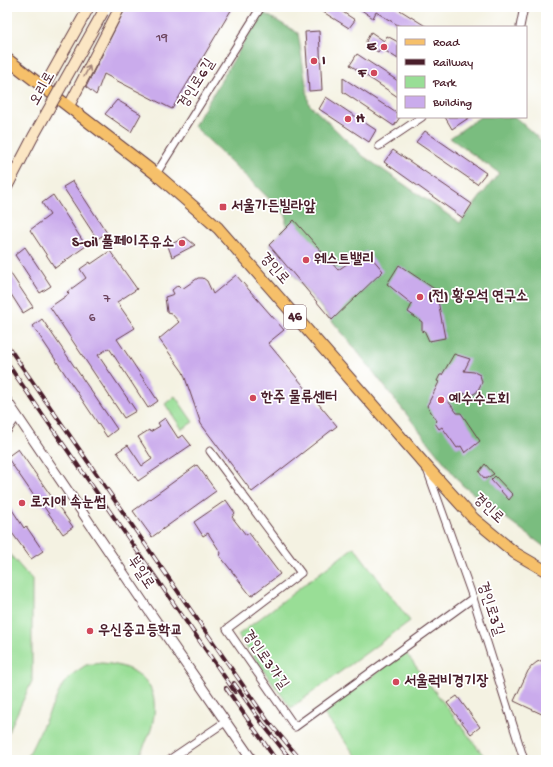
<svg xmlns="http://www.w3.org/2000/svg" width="553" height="767" font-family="'Gochi Hand','Poor Story',sans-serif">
<rect width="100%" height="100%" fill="#fff"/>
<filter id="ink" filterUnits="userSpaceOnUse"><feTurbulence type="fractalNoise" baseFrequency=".025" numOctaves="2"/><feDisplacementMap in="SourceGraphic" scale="8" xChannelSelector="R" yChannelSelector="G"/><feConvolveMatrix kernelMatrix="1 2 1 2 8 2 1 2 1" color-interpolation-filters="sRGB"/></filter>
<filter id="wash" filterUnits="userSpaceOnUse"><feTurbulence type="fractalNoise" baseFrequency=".012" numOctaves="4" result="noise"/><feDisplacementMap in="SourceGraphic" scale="16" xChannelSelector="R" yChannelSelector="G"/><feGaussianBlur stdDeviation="0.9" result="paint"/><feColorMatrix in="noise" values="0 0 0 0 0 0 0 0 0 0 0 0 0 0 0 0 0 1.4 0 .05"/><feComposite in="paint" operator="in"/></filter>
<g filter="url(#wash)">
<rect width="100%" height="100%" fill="#f4f2e2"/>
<g fill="#99de96" stroke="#727e60">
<path d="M175,396L193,422L182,429L165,404Z"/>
<path d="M354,547L410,621L291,708L238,635Z"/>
<path d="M7,551L32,580V681L7,735Z"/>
<path d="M405,652L487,760H359L323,713Z"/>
<path d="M102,663C141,666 162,686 152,726C149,738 142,749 137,760H26L63,684L74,673L86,665Z"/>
</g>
<path fill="#7abd7f" stroke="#626e55" d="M262,12L298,33L309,104L363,156L460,223L499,173L450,138L480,117H515L546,145V548L462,485L349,341L269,245L286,227V215L194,126Z"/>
<g id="blocks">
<g fill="#caabec">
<path d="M126,7H233L172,109L104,74L96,95L86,87Z"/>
<path d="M315,7H335L355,20L349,28Z"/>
<path d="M357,7H395L427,27H401L376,12L373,18Z"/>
<path d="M319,31L322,90L309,91L305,32Z"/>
<path d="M371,32L384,41L387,36L398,42V59L381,48L378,52L367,45L366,41Z"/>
<path d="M357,54L398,81V97L350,65Z"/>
<path d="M343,78L398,114V117H400L394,126L343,92Z"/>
<path d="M326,97L376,130L369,142L319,109Z"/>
<path d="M117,100L141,114L131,132L105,114Z"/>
<path d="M445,117H470L452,129Z"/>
<path d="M425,131L486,173L477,184L416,142Z"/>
<path d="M393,150L472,204L463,218L384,162Z"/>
<path d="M73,181L107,233L97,239L63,187Z"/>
<path d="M53,195L86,246L55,268L30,230L50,215L42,203Z"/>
<path d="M294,220L338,270L366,251L383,271L332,320L269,245Z"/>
<path d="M185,237L195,245L172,257L168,246Z"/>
<path d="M25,247L51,286L40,293L15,255Z"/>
<path d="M110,251L137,289L117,302L135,328L117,339L158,401L148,408L109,348L98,355L136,411L124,418L50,307L69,294L67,292L86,278L80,269L90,262L91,264Z"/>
<path d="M399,265L436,290L445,338L429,341L424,330L422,332V322L408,312L412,304L387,284Z"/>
<path d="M7,268L33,307L23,313L7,288Z"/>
<path d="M236,275L284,330L268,343L337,426L252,492L201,424L183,372L159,339L179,322L171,313L167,312L165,297L174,294L172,290L178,285L182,289L198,278H203L207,281L213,294Z"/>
<path d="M42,319L117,429L107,437L33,326Z"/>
<path d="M454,354L470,359L464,371L474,372L480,375L482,382L477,392L470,396L463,393L448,401L457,413H461L480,441L465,453L461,446L457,448L442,427L439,429L435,423L437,421L427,406L439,382L437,381L440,375H442Z"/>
<path d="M165,418L178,438L183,435L191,445L138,481L117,452L128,445L142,466L152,459L138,437L149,430L150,432L160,426L158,423Z"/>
<path d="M18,449L73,527L63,534L42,504L41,506L7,457Z"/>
<path d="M485,464L494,474L485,479L479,472Z"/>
<path d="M197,465L216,491L152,537L133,511Z"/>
<path d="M495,476L513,495L509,500L491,480Z"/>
<path d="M226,500L235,513L232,517L246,535L249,533L280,574L251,596L220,556L221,553L208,533L203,536L194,522Z"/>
<path d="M7,502L24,528L26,526L43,551L31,559L7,526Z"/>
<path d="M546,659V716L514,701L528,671L532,666L537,662Z"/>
<path d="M457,696L480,727L471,734L447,703Z"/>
</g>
</g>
</g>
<g filter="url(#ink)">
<use href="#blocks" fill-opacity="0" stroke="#643f46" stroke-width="1"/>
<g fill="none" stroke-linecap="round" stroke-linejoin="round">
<g stroke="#643f46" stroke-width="9">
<g id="minor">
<path d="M520,27L524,7"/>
<path d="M379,146L422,117"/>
<path d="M156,174L261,7"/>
<path d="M7,431L17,416"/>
<path d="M210,451L301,573L227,629L295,727L473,598"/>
<path d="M428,472L473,598L524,760"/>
<path d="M169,760L225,722"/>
</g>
</g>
<g stroke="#643f46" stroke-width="11">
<path id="tertiary" d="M7,401L147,608L252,760"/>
</g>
<g stroke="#643f46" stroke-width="12">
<g id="secondary">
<path d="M44,87L89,7"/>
<path d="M69,106L120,7"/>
</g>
</g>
<g stroke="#643f46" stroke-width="13">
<path id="primary" d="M7,59L156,174L218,228L427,467L474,519L515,553L546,571"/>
</g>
<use href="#minor" stroke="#fff" stroke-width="7"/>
<use href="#tertiary" stroke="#fff" stroke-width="9"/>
<use href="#secondary" stroke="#fbe6c4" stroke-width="10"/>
<use href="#primary" stroke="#f6c06b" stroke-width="11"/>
<g stroke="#4a1f2b" stroke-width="4">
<g id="rail">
<path d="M7,345L267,720L301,760"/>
<path d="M7,363L235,692"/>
<path d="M234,683L262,723L291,760"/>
<path d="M226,688L276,760"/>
</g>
</g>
<use href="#rail" stroke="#fff" stroke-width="2.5" stroke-dasharray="8" stroke-linecap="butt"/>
<g stroke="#643f46" stroke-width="12" stroke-linecap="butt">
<path id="secondary-bridge" d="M7,187L33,137L103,12"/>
</g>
<use href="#secondary-bridge" stroke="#fbe6c4" stroke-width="10"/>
</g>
<defs><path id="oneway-shaft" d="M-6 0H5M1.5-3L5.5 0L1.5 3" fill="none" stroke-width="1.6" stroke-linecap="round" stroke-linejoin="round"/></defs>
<use stroke="#a28278" href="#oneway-shaft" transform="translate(87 71) rotate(-62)"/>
</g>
<g fill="#d1495b" stroke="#fff" stroke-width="1.5">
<circle cx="384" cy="47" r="4"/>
<circle cx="314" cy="61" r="4"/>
<circle cx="374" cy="73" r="4"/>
<circle cx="348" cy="119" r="4"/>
<rect x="219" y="203" width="8" height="8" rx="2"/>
<circle cx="182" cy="243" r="4"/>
<circle cx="306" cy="260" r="4"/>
<circle cx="420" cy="297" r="4"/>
<circle cx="253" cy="398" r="4"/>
<circle cx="441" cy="400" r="4"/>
<circle cx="22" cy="503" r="4"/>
<circle cx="90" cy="631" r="4"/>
<circle cx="396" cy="682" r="4"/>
</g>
<g text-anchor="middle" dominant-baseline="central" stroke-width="3.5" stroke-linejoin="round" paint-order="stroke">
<g font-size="13" fill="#6a425b">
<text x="162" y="38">19</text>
<text x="107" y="299">7</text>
<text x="92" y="318">6</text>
</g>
<rect fill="#fff" stroke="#80626b" stroke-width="1" x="284" y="305" width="22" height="24" rx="3"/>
<g font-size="14" font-weight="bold" fill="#4a1f2b">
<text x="295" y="317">46</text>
</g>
<g font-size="15" font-weight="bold" fill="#4a1f2b" stroke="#fff" text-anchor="start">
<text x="376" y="47" text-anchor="end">E</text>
<text x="322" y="61">I</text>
<text x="366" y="73" text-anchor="end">F</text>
<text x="356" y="119">H</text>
<text x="231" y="207">서울가든빌라앞</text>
<text x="174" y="243" text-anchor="end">S-oil 풀페이주유소</text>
<text x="314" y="260">웨스트밸리</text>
<text x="428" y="297">(전) 황우석 연구소</text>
<text x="261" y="398">한주 물류센터</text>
<text x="449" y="400">예수수도회</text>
<text x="30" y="503">로지애 속눈썹</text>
<text x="98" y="631">우신중고등학교</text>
<text x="404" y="682">서울럭비경기장</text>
</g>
<g font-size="15" fill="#4a1f2b" stroke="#fff">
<text transform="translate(197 84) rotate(-58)">경인로6길</text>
<text transform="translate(43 89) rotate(-61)">오리로</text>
<text transform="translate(274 269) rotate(49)">경인로</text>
<text transform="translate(488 509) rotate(43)">경인로</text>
<text transform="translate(140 573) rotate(56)">부일로</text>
<text transform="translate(490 609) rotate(72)">경인로3길</text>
<text transform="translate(265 660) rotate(55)">경인로3가길</text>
</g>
</g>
<rect width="553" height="767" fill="none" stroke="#fff" stroke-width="24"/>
<rect x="397" y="26" width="130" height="92" fill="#ffffff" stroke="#b7a5aa"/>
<rect x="405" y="39" width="20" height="6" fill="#f6c06b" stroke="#b7a5aa"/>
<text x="433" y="46" font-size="12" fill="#4a1f2b">Road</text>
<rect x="405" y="59" width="20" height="6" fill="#4a1f2b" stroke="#b7a5aa"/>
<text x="433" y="66" font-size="12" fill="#4a1f2b">Railway</text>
<rect x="405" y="76" width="20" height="12" fill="#99de96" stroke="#b7a5aa"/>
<text x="433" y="86" font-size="12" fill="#4a1f2b">Park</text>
<rect x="405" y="96" width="20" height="12" fill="#caabec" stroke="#b7a5aa"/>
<text x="433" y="106" font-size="12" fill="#4a1f2b">Building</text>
</svg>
